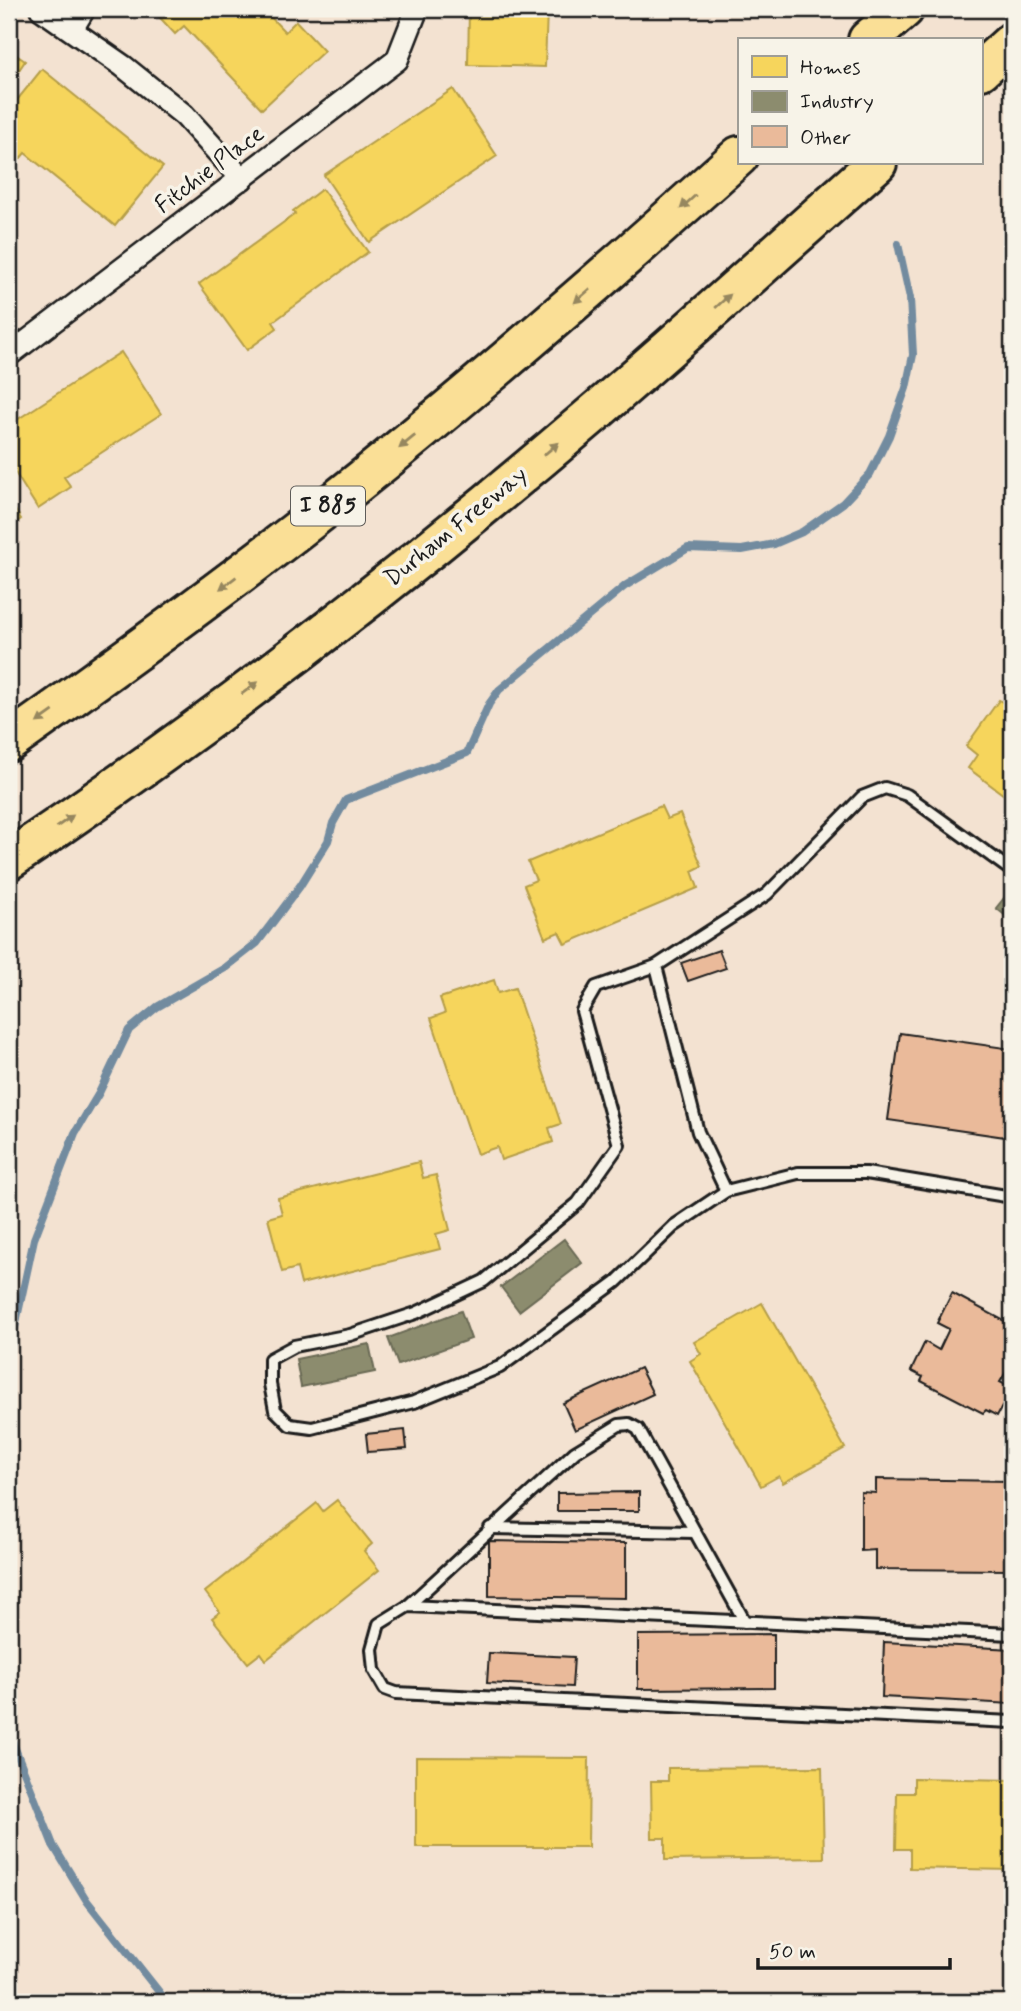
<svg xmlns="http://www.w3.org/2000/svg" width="1021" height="2011" font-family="Mynerve,sans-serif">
<rect width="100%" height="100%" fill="#f3e2d1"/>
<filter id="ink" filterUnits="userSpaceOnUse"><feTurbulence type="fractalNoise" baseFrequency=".0143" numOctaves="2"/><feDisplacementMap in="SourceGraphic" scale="14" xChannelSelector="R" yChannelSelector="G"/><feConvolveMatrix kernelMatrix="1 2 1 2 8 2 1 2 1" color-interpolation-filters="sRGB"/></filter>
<g filter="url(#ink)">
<g fill="#f6d55c" stroke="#b59e49" stroke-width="2">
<path d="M152,9H263L285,32L296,21L324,51L262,109L184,26L175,34Z"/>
<path d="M469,9H547L545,67L468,65Z"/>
<path d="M9,50L25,61L9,85Z"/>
<path d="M42,69L163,167L115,226L25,153L19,160L9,152V110Z"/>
<path d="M453,89L497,156L369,242L324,175Z"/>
<path d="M322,189L368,252L273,322L277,328L247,350L199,284L295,214L293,211Z"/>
<path d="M121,352L161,414L64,477L71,487L38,509L9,463V425Z"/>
<path d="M9,501L21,519L9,528Z"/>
<path d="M999,700L1012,707V801L968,768L977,755L966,746Z"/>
<path d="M661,806L667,819L680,814L702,866L692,871L698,888L565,944L559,932L545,938L524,885L536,880L528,862Z"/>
<path d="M494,980L498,993L515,988L561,1124L549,1128L553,1142L501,1160L497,1147L477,1154L431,1018L445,1013L440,998Z"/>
<path d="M419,1162L423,1178L436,1175L450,1230L436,1234L440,1249L301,1284L297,1268L282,1272L268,1218L282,1214L278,1198Z"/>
<path d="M762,1303L845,1448L783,1483L779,1476L761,1486L690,1361L701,1354L694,1342Z"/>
<path d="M337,1500L372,1544L364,1551L379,1570L266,1660L261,1653L248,1663L212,1618L220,1612L205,1592L317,1503L323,1511Z"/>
<path d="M416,1757L589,1758L588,1847H416Z"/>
<path d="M822,1767L824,1858L665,1860V1838H652L651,1781H668V1768Z"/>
<path d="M914,1778L1012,1780V1870L910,1868V1849H896L897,1793H914Z"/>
</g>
<g fill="#8c8c6e" stroke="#6a6a55" stroke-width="2">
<path d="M1012,888V921L996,908Z"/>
<path d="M564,1239L582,1263L519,1311L501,1287Z"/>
<path d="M461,1311L471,1339L398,1365L388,1338Z"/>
<path d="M369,1344L375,1372L301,1387L296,1359Z"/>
</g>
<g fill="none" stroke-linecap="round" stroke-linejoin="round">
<g stroke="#728b9f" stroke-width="8">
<path d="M9,1355L34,1239L75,1133L99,1093L129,1030L157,1007L225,968L257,943L300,886L328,841L333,823L346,800L467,753L489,704L499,690L625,586L688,548L742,550L774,544L802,532L843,503L870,474L889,436L906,388L913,355L910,298L898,244"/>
<path d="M9,1728L14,1746L53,1845L87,1901L167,2002"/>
</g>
</g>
<g fill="#eaba9a" stroke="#1c1c1c" stroke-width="2">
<path d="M719,950L726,968L688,981L681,963Z"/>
<path d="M900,1033L1012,1049V1138L888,1120Z"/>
<path d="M952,1293L1012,1325V1362L1000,1382L1012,1388L997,1416L986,1410L983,1413L921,1381L923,1377L911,1371L925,1342L939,1350L949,1329L937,1323Z"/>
<path d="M640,1368L653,1394L575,1430L563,1403Z"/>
<path d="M405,1430L407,1449L368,1452L366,1434Z"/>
<path d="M876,1479L1012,1481V1570L875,1569V1550L861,1551V1492L876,1493Z"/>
<path d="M639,1492V1511H557V1493Z"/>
<path d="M489,1541L626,1543V1598L489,1596Z"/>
<path d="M774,1634V1688L638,1689V1635Z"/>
<path d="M884,1642L1012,1649V1704L882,1697Z"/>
<path d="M489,1653L574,1657L572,1687L487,1683Z"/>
</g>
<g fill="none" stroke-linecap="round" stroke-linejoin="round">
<g stroke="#1c1c1c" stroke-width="16">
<g id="lane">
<path d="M656,966L596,987L582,1011L619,1145L578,1203L484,1281L416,1313L350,1335L294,1346L270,1359V1384L275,1410L290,1425L312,1428L414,1402L500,1367L616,1282L674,1226L726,1191L798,1173H866L1012,1197"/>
<path d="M726,1191L698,1132L656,966L767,894L862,797L885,788L907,795L1012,871"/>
<path d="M490,1528L695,1532"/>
<path d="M408,1606L575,1452L619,1425L629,1424L638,1429L745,1622"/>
<path d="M1012,1634L408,1606L379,1624L372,1649L374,1670L385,1689L396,1693L1012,1722"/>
</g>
</g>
<g stroke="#1c1c1c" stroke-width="26">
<g id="street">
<path d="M41,9L123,66L184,115L242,179"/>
<path d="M72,29L84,9"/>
<path d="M9,355L397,60L417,9"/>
</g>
</g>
<g stroke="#1c1c1c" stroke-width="44">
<g id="highway">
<path d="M868,40L904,9"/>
<path d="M981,70L1012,42"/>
<path d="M9,742C111,670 213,596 312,519C459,404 600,281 739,156"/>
<path d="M9,860C212,724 406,574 592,415C688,333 782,247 877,163"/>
</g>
</g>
<use href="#lane" stroke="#f7f3e8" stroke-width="10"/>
<use href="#street" stroke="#f7f3e8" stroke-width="21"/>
<use href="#highway" stroke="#fadf96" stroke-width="38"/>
</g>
<defs><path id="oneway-solid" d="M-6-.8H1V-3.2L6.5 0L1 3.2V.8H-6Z" transform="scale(1.75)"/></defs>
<g fill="#96875f">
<use href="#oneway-solid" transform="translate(688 202) rotate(138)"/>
<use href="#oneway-solid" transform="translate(582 296) rotate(139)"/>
<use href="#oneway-solid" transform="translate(723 301) rotate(-42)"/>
<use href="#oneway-solid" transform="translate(407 442) rotate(141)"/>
<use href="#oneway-solid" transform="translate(551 449) rotate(-40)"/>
<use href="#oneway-solid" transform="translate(228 583) rotate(143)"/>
<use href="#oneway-solid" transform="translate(250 688) rotate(-36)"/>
<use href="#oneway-solid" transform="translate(45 717) rotate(145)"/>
<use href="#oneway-solid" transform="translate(65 821) rotate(-35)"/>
</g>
</g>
<g text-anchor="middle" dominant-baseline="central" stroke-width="7" stroke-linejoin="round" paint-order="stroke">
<rect fill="#f7f3e8" stroke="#5e5c59" stroke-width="2" x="291" y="486.5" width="74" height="39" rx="5"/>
<g font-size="23" font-weight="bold" fill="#1c1c1c">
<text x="328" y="506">I 885</text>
</g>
<g font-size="24" fill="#1c1c1c" stroke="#f7f3e8">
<text transform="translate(210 170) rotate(-37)">Fitchie Place</text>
<text transform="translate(456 527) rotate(-39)">Durham Freeway</text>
</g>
</g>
<rect width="1021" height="2011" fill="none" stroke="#f7f3e8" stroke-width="35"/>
<rect x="18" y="18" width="986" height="1976" fill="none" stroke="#1c1c1c" stroke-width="2.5" filter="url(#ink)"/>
<rect x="738" y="38" width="245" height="126" fill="#f7f3e8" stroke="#9f9d96" stroke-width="2"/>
<rect x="752" y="56" width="35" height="21" fill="#f6d55c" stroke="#9f9d96" stroke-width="2"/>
<text x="800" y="74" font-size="21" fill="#1c1c1c">Homes</text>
<rect x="752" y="91" width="35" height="21" fill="#8c8c6e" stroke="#9f9d96" stroke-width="2"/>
<text x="800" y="108" font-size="21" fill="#1c1c1c">Industry</text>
<rect x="752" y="126" width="35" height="21" fill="#eaba9a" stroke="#9f9d96" stroke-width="2"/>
<text x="800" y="144" font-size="21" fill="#1c1c1c">Other</text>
<path d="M758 1958v10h192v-10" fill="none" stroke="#1c1c1c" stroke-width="3.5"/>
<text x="769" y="1958" font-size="21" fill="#1c1c1c" stroke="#f7f3e8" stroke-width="5" paint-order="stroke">50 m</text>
</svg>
